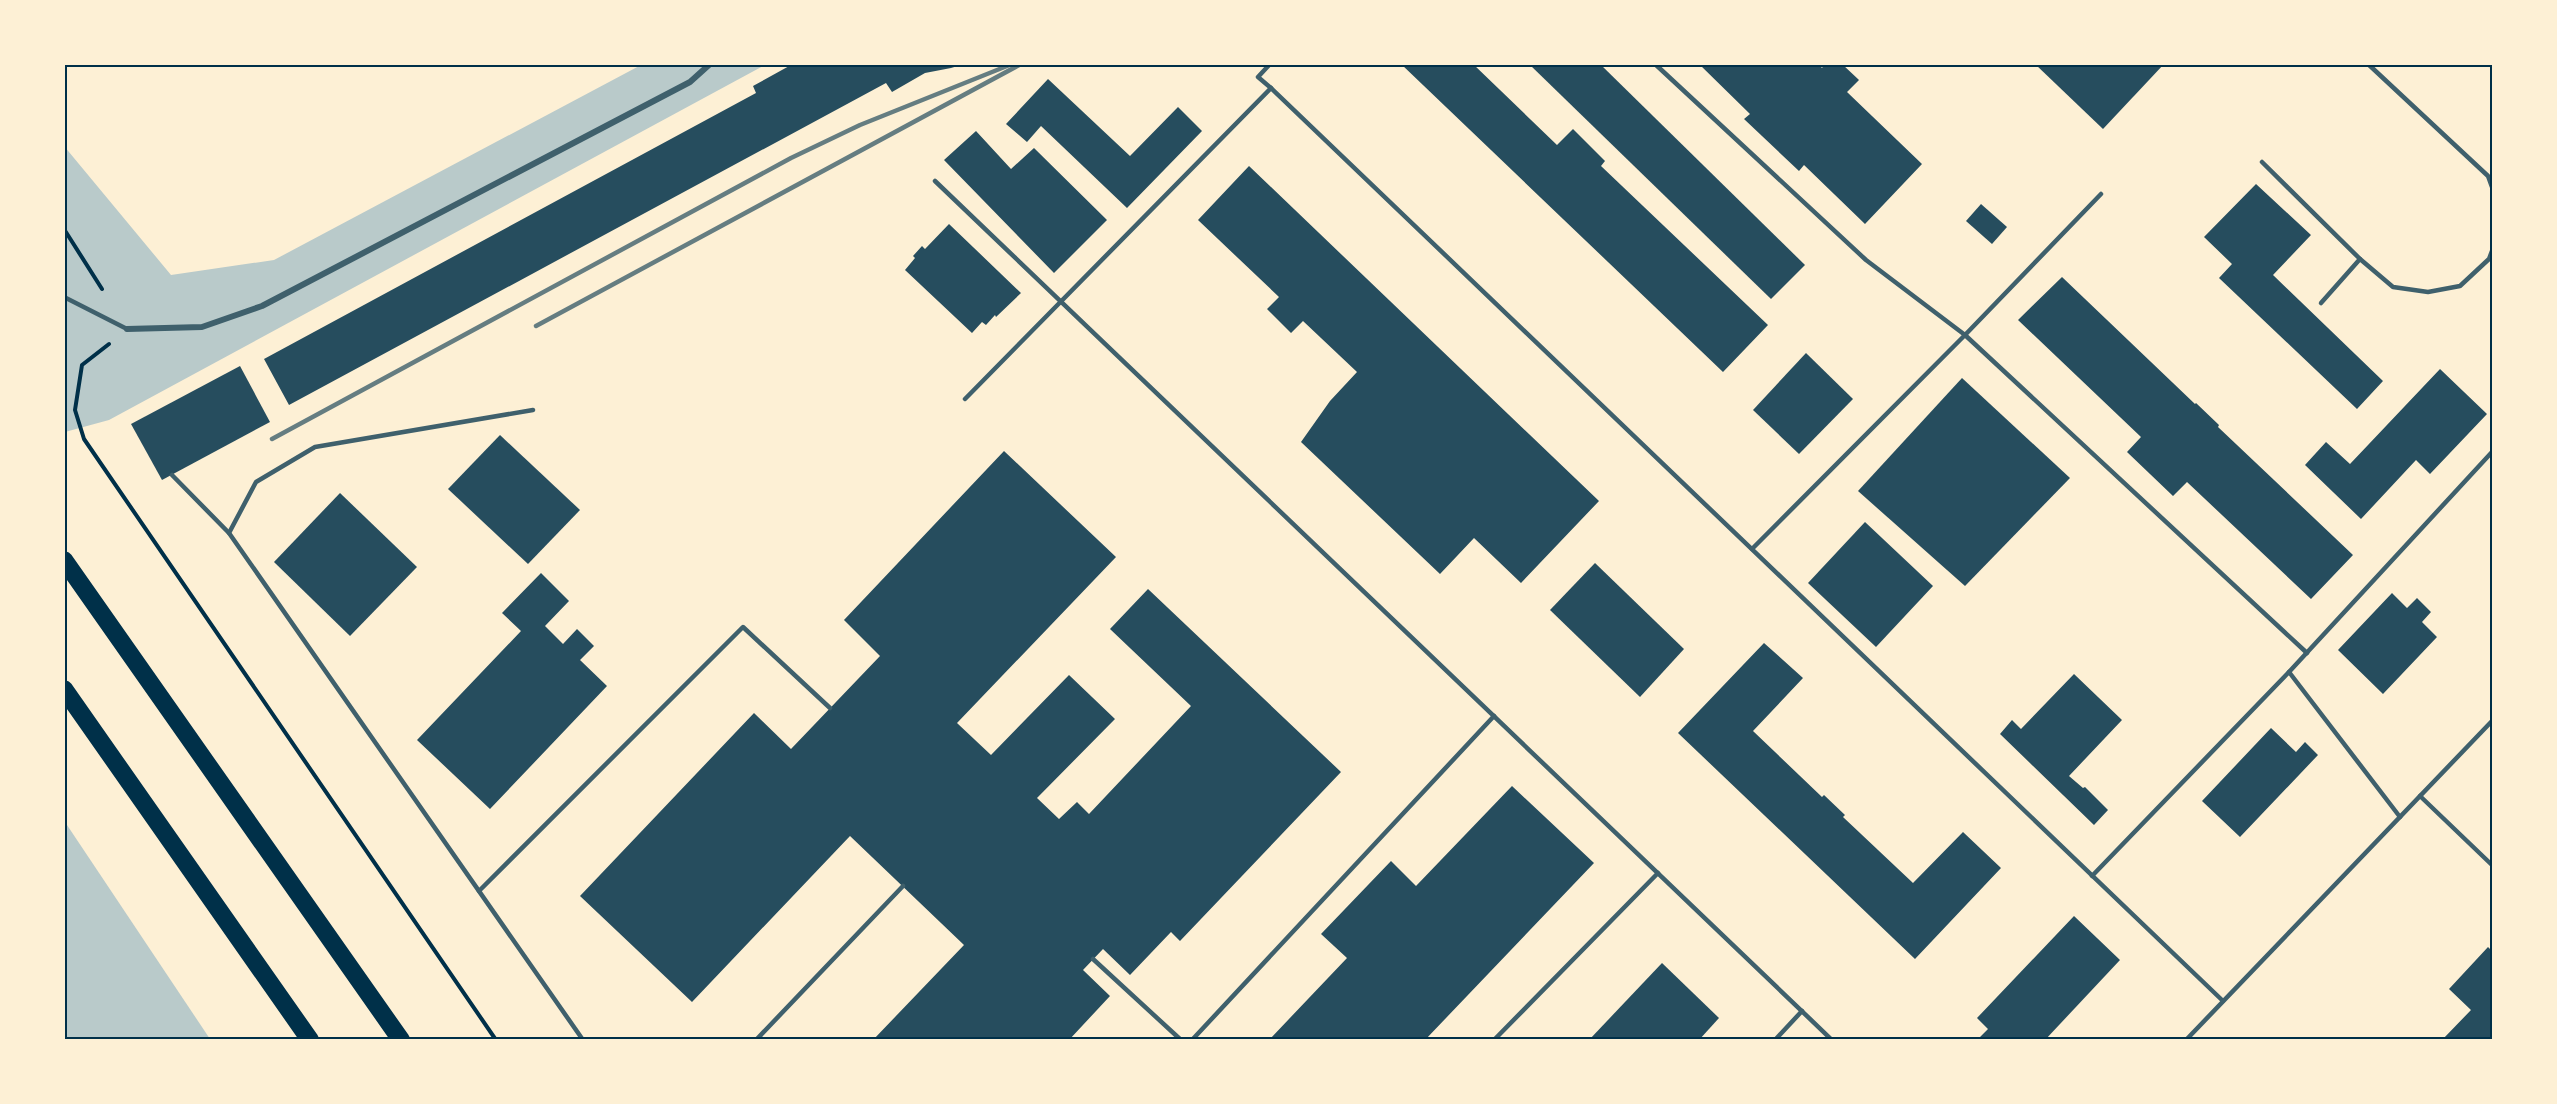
<svg xmlns="http://www.w3.org/2000/svg" width="2557" height="1104" font-family="Signika,sans-serif">
<rect width="100%" height="100%" fill="#fdf0d5"/>
<g fill="#b9caca">
<path d="M641,65H765L109,420L65,432L64,146L171,275L274,260Z"/>
<path d="M64,822H65L210,1039H65Z"/>
</g>
<g fill="#264d5e">
<path d="M1401,64H1473L1557,145L1573,129L1605,161L1601,166L1768,325L1723,372Z"/>
<path d="M1529,64H1600L1805,265L1771,299Z"/>
<path d="M1699,64H1818L1822,68L1825,64H1842L1859,80L1847,92L1922,164L1865,224L1804,165L1799,171L1744,119L1750,114Z"/>
<path d="M2035,64H2164L2103,129Z"/>
<path d="M791,65H961L951,68L925,73L892,92L886,83L289,405L264,359L756,93L753,86Z"/>
<path d="M1048,79L1130,156L1178,107L1202,131L1127,208L1041,126L1027,142L1006,124Z"/>
<path d="M976,131L1011,169L1034,148L1107,220L1054,273L944,160Z"/>
<path d="M1249,166L1599,501L1521,583L1474,538L1440,574L1301,442L1330,401L1357,372L1303,321L1291,333L1267,309L1279,297L1198,220Z"/>
<path d="M2256,184L2311,235L2273,275L2383,381L2357,409L2219,278L2232,264L2204,237Z"/>
<path d="M1981,204L2007,227L1992,244L1966,221Z"/>
<path d="M949,224L1021,293L996,317L995,315L986,325L982,322L972,333L905,270L915,258L913,256L922,246L925,249Z"/>
<path d="M2062,277L2195,404L2196,403L2219,425L2218,427L2353,555L2311,599L2187,482L2173,496L2127,452L2141,437L2018,320Z"/>
<path d="M1806,353L1853,399L1799,454L1753,410Z"/>
<path d="M240,366L270,422L162,480L131,424Z"/>
<path d="M2440,369L2487,414L2430,474L2416,460L2361,519L2305,465L2326,442L2350,464Z"/>
<path d="M1962,378L2070,478L1965,586L1858,491Z"/>
<path d="M500,435L580,510L528,564L448,489Z"/>
<path d="M1004,451L1116,557L957,723L991,755L1069,675L1115,719L1037,798L1059,819L1077,802L1089,814L1191,706L1110,629L1148,589L1341,772L1180,941L1171,932L1130,975L1103,949L1083,970L1110,996L1069,1040H873L964,945L850,836L692,1002L580,896L754,713L791,749L880,656L844,620Z"/>
<path d="M340,493L417,567L350,636L274,562Z"/>
<path d="M1865,522L1933,586L1876,647L1808,583Z"/>
<path d="M1595,563L1684,649L1640,697L1550,610Z"/>
<path d="M541,573L569,601L545,626L563,644L577,629L594,646L580,660L607,686L490,809L417,740L521,631L502,613Z"/>
<path d="M2392,593L2407,608L2417,598L2431,612L2422,622L2437,637L2383,694L2338,650Z"/>
<path d="M1764,643L1803,678L1753,731L1822,797L1824,795L1845,815L1843,817L1913,883L1963,832L2001,868L1915,959L1678,733Z"/>
<path d="M2074,674L2122,720L2069,776L2083,788L2085,787L2108,810L2094,825L2000,734L2012,720L2021,729Z"/>
<path d="M2271,728L2296,752L2305,742L2318,755L2240,837L2202,801Z"/>
<path d="M1512,786L1594,863L1425,1040H1269L1347,958L1321,934L1391,861L1416,886Z"/>
<path d="M2074,916L2120,960L2045,1040H1977L1988,1029L1977,1018Z"/>
<path d="M2488,947L2492,951V1040H2442L2471,1010L2449,989Z"/>
<path d="M1662,963L1719,1018L1699,1040H1589Z"/>
</g>
<g fill="none" stroke-linecap="round" stroke-linejoin="round">
<g stroke="#003049" stroke-width="4">
<path d="M64,229L102,289"/>
<path d="M109,344L82,365L75,410L84,439L496,1040"/>
</g>
<g stroke="#3f606c" stroke-width="4.5">
<path d="M1270,64L1258,77L1271,88"/>
<path d="M1655,64L1866,260L1965,335L2307,653"/>
<path d="M2368,64L2488,176L2492,187"/>
<path d="M2262,162L2360,259L2393,287L2428,292L2460,286L2489,259L2492,251"/>
<path d="M935,181L1832,1040"/>
<path d="M64,297L127,329"/>
<path d="M2321,303L2360,259"/>
<path d="M965,399L1271,88L2223,1001"/>
<path d="M533,410L315,447L256,482L229,533L583,1040"/>
<path d="M172,475L229,533"/>
<path d="M1752,549L1965,335L2101,194"/>
<path d="M2289,672L2492,452"/>
<path d="M2420,796L2492,865"/>
<path d="M2092,876L2289,672L2400,817"/>
<path d="M479,891L743,627L830,708"/>
<path d="M1093,959L1181,1040"/>
<path d="M756,1040L903,886"/>
<path d="M1192,1040L1494,716"/>
<path d="M1494,1040L1658,873"/>
<path d="M1775,1040L1802,1011"/>
<path d="M2186,1040L2492,721"/>
</g>
<path stroke="#3f606c" stroke-width="6" d="M127,329L202,327L262,306L690,82L710,64"/>
<g stroke="#003049" stroke-width="18">
<path d="M64,560L401,1040"/>
<path d="M64,689L310,1040"/>
</g>
<g stroke="#657d81" stroke-width="4.5">
<path d="M536,326L1021,64"/>
<path d="M272,439L791,158L860,125L1012,64"/>
</g>
</g>
<rect width="2557" height="1104" fill="none" stroke="#fdf0d5" stroke-width="132"/>
<rect x="66" y="66" width="2425" height="972" fill="none" stroke="#003049" stroke-width="2"/>
</svg>
